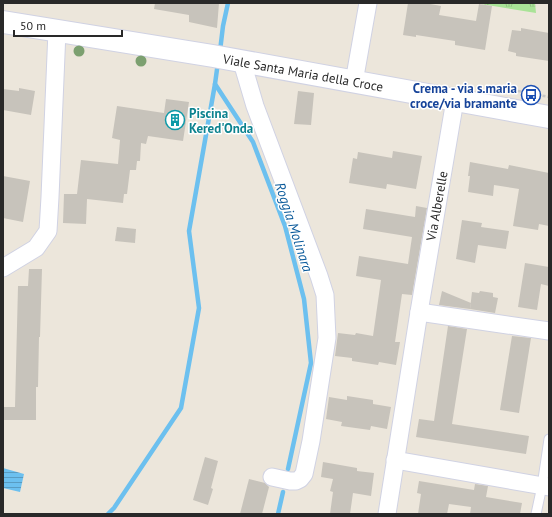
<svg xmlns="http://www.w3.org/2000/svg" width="552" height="517" font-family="'PT Sans',sans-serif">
<defs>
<pattern id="grass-tufts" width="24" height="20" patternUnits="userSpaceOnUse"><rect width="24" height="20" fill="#a9e397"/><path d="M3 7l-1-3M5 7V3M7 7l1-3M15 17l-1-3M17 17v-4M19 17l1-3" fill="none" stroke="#91c382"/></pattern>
<pattern id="water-rules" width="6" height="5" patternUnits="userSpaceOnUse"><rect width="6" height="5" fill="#6cc0ef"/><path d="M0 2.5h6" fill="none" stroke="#599cc2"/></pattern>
</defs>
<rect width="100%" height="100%" fill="#ece6db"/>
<path fill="url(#grass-tufts)" d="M475,3H535L536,13Z"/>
<path fill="url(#water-rules)" d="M3,468L24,474L20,492L3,488Z"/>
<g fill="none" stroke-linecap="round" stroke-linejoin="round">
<g stroke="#6cc0ef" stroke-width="4.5">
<path d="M220,51L223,26L228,3"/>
<path d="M218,62L215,84L253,142L285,226L304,299L311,363L288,469"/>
<path d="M108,514L114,508L181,408L199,308L189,231L215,84"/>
<path d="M278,514L283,492"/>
</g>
</g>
<g fill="#c7c3bb">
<path d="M155,3H219L217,28L189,22V15L154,9Z"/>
<path d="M408,3H425L441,6L439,15L476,21L479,4L492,6L485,50L455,45V41L416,35V37L403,35Z"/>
<path d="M521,28L549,33V61L516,56V53L508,51L512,30L521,31Z"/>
<path d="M19,88L35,91L31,115L3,110V89L19,91Z"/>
<path d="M298,91L314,93L311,125L294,124Z"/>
<path d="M166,99L189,102L183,141L148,136L146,144L141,143L140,161H137L136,170H130L127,194H124L123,203L87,199L86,224L63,223L64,194H77L81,160L118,164L120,140L112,138L117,106L164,113Z"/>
<path d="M393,151L422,156L416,189L387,184L386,189L349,183L353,158L357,159L358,152L392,158Z"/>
<path d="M470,162L508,169L509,165L549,173V226L539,224L538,230L513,226L519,189L494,185L493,196L468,192L470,176H468Z"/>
<path d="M3,176L30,181L23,222L3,218Z"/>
<path d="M416,206L427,208L412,295L402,294L395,342H400L396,365L379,362L378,365L352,361V358L335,356L338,333L355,335L356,333L373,336L381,280L356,276L359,256L408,264L412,237L363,229L366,209L415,217Z"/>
<path d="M462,220L482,223L481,227L509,231L506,249L478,245L475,263L456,259Z"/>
<path d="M117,227L136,229L135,243L115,241Z"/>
<path d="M525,263L549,267V286L541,284L537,310L518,307Z"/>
<path d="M29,269H42L40,337H39L38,387H36V420H3V407H15L18,286H28Z"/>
<path d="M442,291L471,303L470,309L439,305Z"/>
<path d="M480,291L493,293V297L498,298L495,313L470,309L472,292L479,293Z"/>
<path d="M448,326L467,329L452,424L529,436L526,454L416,437L419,419L434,421Z"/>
<path d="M512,336L531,338L519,413L500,410Z"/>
<path d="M347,396L373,400V404L391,407L387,429L371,426L370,430L341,426L342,422L326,419L329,397L347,400Z"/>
<path d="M205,457L218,461L211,488L213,489L208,505L193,500Z"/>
<path d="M323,462L357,468V471L374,473L371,496L353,493L350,514H330L333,492L330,491L333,479L321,477Z"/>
<path d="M249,479L265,483L269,487L262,514H240Z"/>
<path d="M419,481L474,490L475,484L488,486L486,497L522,503L520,514H470L471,507L449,504L447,514H418L421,494L417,493Z"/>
</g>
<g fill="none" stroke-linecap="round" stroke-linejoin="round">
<g stroke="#d0d2e3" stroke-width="11">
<path id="service" d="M536,514L542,486L549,439"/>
</g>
<g stroke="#d0d2e3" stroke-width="19">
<g id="minor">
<path d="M242,62L255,106L319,276L325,295L327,338L311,441L304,474L300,479L296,481H290L272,477"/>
<path d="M354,82L368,3"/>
<path d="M3,268L36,248L48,231L50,197L57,31"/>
<path d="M419,312L549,331"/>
<path d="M395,460L549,487"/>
<path d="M387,514L419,312L455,100"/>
</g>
</g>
<g stroke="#d0d2e3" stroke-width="24">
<path id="secondary" d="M3,22L213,56L549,117"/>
</g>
<path stroke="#c7c7c7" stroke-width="2.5" stroke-dasharray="3 2" stroke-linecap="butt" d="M518,91L549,97"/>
<use href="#service" stroke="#fff" stroke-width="9"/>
<use href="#minor" stroke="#fff" stroke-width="17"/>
<use href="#secondary" stroke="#fff" stroke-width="22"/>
</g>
<g fill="#7ca070">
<circle cx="79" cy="51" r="5.5"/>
<circle cx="141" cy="61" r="5.5"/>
</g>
<defs>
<g id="bus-ring" transform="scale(1)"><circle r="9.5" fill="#fff" stroke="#1a4fb4" stroke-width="1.5"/><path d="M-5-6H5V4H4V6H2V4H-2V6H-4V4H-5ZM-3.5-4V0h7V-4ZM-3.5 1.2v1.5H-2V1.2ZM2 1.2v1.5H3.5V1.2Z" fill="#1a4fb4"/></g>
<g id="building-ring" transform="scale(1)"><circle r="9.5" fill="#fff" stroke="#0f9aa8" stroke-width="1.5"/><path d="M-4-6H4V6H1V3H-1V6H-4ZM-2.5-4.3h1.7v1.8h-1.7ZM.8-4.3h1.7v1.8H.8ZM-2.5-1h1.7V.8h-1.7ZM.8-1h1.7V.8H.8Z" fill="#0f9aa8"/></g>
</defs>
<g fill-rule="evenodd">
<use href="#bus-ring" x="531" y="95"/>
<use href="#building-ring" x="175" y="120"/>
</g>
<g text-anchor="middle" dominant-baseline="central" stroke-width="3" stroke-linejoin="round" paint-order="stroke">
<g font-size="13" fill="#292929" stroke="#fff">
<text transform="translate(303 73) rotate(10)">Viale Santa Maria della Croce</text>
<text transform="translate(437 206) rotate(-80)">Via Alberelle</text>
</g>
<g font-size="13" font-weight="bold" fill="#164399" stroke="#fff" text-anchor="end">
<text x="517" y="88">Crema - via s.maria<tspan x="517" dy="15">croce/via bramante</tspan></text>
</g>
<g font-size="13" font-weight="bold" fill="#0d838f" stroke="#fff" text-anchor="start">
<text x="189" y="113">Piscina<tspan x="189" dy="15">Kered'Onda</tspan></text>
</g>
<g font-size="14" font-style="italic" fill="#0c5b9b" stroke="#fff">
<text transform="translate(294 227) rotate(72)">Roggia Molinara</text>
</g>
</g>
<rect width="552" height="517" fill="none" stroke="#292929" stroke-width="8"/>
<path d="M14 30v6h108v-6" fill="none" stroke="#292929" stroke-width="2"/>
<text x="20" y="30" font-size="12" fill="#292929" stroke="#ffffff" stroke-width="3" paint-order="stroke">50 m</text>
</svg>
